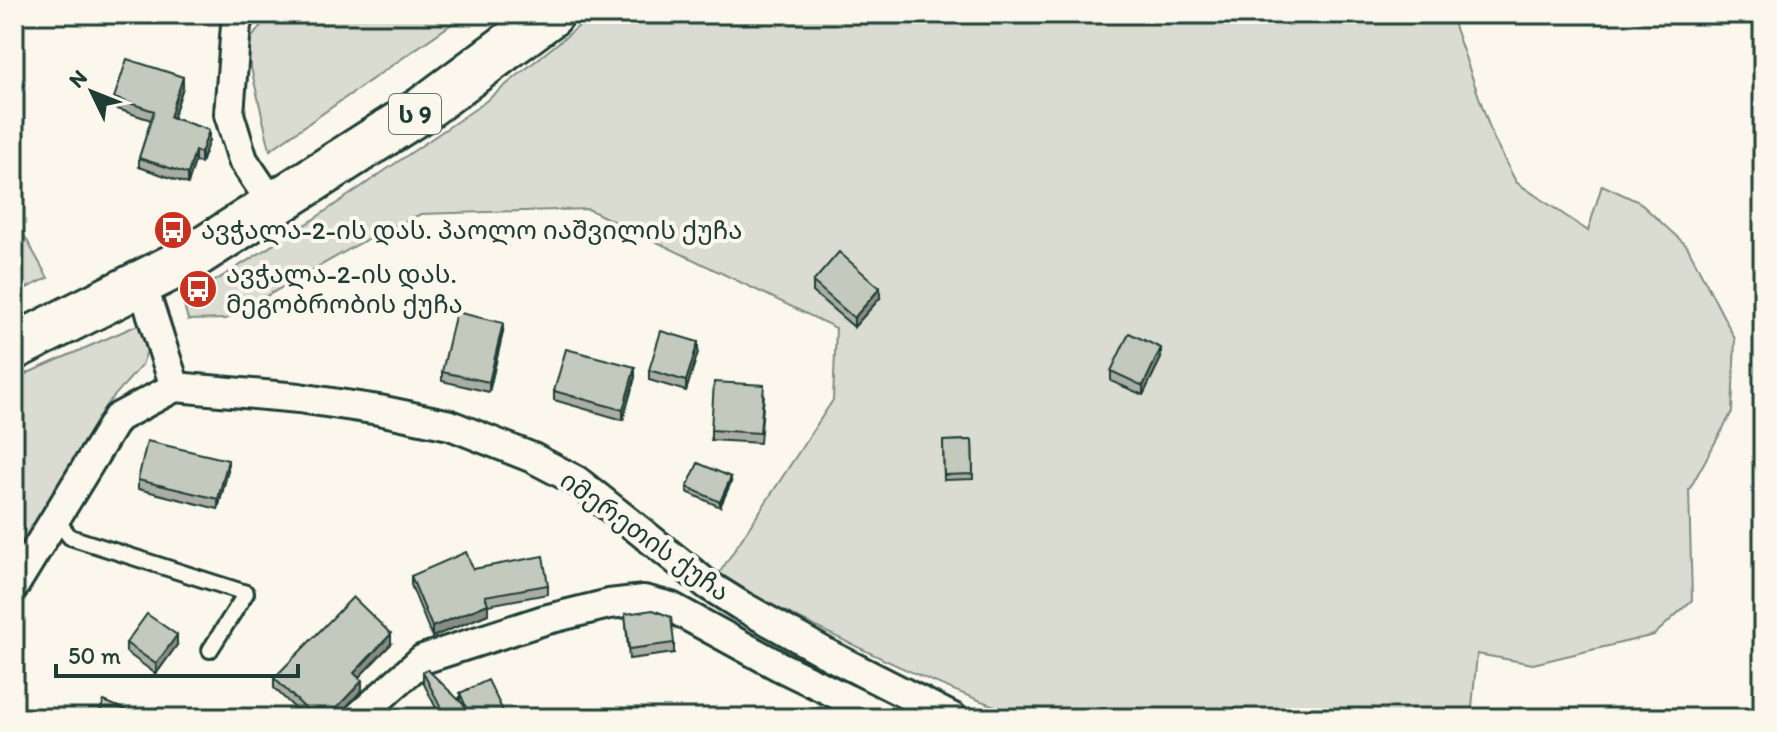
<svg xmlns="http://www.w3.org/2000/svg" width="1777" height="732" font-family="Itim,'Noto Sans Georgian',sans-serif">
<rect width="100%" height="100%" fill="#fbf7ec"/>
<filter id="ink" filterUnits="userSpaceOnUse"><feTurbulence type="fractalNoise" baseFrequency=".0125" numOctaves="2"/><feDisplacementMap in="SourceGraphic" scale="16" xChannelSelector="R" yChannelSelector="G"/><feConvolveMatrix kernelMatrix="1 2 1 2 8 2 1 2 1" color-interpolation-filters="sRGB"/></filter>
<g filter="url(#ink)">
<g fill="#dbdcd1" stroke="#7d8c82" stroke-width="2">
<path d="M269,14H466L270,150L246,46Z"/>
<path d="M594,14H1450L1493,137L1516,182L1588,231L1602,185L1639,202L1687,246L1735,339L1732,412L1689,490L1692,600L1654,635L1533,664L1477,654L1471,718H1029C921,683 819,627 716,578L833,400L836,328L588,209L421,214L378,233L226,319L188,320L183,301L311,221L481,105Z"/>
<path d="M14,217L48,278L14,294Z"/>
<path d="M147,321L151,339L142,365L107,404L18,549L14,547V379Z"/>
</g>
<g fill="none" stroke-linecap="round" stroke-linejoin="round">
<g stroke="#1f3d34" stroke-width="20">
<path id="service" d="M56,519L70,537L246,593L210,650"/>
</g>
<g stroke="#1f3d34" stroke-width="34">
<g id="minor">
<path d="M240,14L236,25L229,114L243,160L274,206"/>
<path d="M175,387L299,398L379,410L450,425L533,458L577,481L708,585L740,605L831,656L953,718"/>
<path d="M14,586L117,418L175,387L142,284"/>
<path d="M357,718L423,659L544,620L609,604L644,600L671,607L779,666L886,718"/>
</g>
</g>
<g stroke="#1f3d34" stroke-width="50">
<path id="trunk" d="M14,347L187,260L423,109L551,14"/>
</g>
<use href="#service" stroke="#fbf7ec" stroke-width="14"/>
<use href="#minor" stroke="#fbf7ec" stroke-width="28"/>
<use href="#trunk" stroke="#fbf7ec" stroke-width="44"/>
</g>
<g fill="#a9ada3" stroke="#1f3d34" stroke-width="2">
<path d="M183,87L173,118L209,140L201,163L195,161L188,184L139,167V158L151,120L114,108V98Z"/>
<path d="M813,282L880,298L854,327L813,292Z"/>
<path d="M503,332L489,392L442,381V372Z"/>
<path d="M698,352L686,391L649,380V370Z"/>
<path d="M1161,358L1143,395L1111,381V371Z"/>
<path d="M635,377L623,420L554,400V391Z"/>
<path d="M764,395L760,443L711,440V430Z"/>
<path d="M972,440L973,479L944,480L943,441Z"/>
<path d="M228,470L218,509L138,489V480Z"/>
<path d="M731,482L720,507L687,492V487Z"/>
<path d="M473,569L548,585V594L488,605V614L432,637L411,585V576Z"/>
<path d="M625,614L674,643V653L629,659Z"/>
<path d="M126,643L177,645L156,674L126,652Z"/>
<path d="M391,644L359,677L362,690L336,718H305L274,688V678Z"/>
<path d="M423,672L460,701V693L504,718H441L423,682Z"/>
</g>
<g fill="#898d85" stroke="#1f3d34" stroke-width="2">
<path d="M183,77V87L170,127V117Z"/>
<path d="M209,130V140L201,163V153Z"/>
<path d="M195,151V161L188,184V174Z"/>
<path d="M880,288V298L854,327V318Z"/>
<path d="M503,323V332L489,392V382Z"/>
<path d="M698,342V352L686,391V381Z"/>
<path d="M1161,348V358L1143,395V386Z"/>
<path d="M635,367V377L623,420V410Z"/>
<path d="M228,460V470L218,509V499Z"/>
<path d="M731,477V482L720,507V502Z"/>
<path d="M488,604V614L432,637V627Z"/>
<path d="M391,634V644L354,682V673Z"/>
<path d="M177,635V645L156,674V664Z"/>
<path d="M362,681V690L336,718H327Z"/>
</g>
<g fill="#c4c9be" stroke="#1f3d34" stroke-width="2">
<path d="M127,59L183,77L170,117L209,130L201,153L195,151L188,174L139,158L154,111L114,98Z"/>
<path d="M839,252L880,288L854,318L813,282Z"/>
<path d="M456,312L503,323L489,382L442,372Z"/>
<path d="M661,331L698,342L686,381L649,370Z"/>
<path d="M1129,333L1161,348L1143,386L1111,371Z"/>
<path d="M566,349L635,367L623,410L554,391Z"/>
<path d="M714,382L764,385L760,433L711,430Z"/>
<path d="M972,440L973,474L944,475L943,441Z"/>
<path d="M147,441L228,460L218,499L138,480Z"/>
<path d="M698,463L731,477L720,502L687,487Z"/>
<path d="M466,552L473,569L543,556L548,585L485,596L488,604L432,627L411,576Z"/>
<path d="M353,597L391,634L354,673L362,681L327,718H315L274,678Z"/>
<path d="M653,610L671,617L674,643L629,649L625,614Z"/>
<path d="M147,614L177,635L156,664L126,643Z"/>
<path d="M427,669L466,707L460,693L488,680L504,713L494,718H446L423,672Z"/>
<path d="M104,701L140,716L139,718H97Z"/>
</g>
</g>
<defs>
<g id="bus-disc" transform="scale(2)"><circle r="9.5" fill="#c8321e" stroke="#fbf7ec"/><path d="M-5-6H5V4H4V6H2V4H-2V6H-4V4H-5ZM-3.5-4V0h7V-4ZM-3.5 1.2v1.5H-2V1.2ZM2 1.2v1.5H3.5V1.2Z" fill="#fff"/></g>
</defs>
<g fill-rule="evenodd">
<use href="#bus-disc" x="173" y="230"/>
<use href="#bus-disc" x="198" y="289"/>
</g>
<g text-anchor="middle" dominant-baseline="central" stroke-width="8" stroke-linejoin="round" paint-order="stroke">
<rect fill="#fbf7ec" stroke="#61756b" stroke-width="2" x="389" y="94" width="52" height="40" rx="6"/>
<g font-size="24" font-weight="bold" fill="#1f3d34">
<text x="415" y="114">ს 9</text>
</g>
<g font-size="26" fill="#1f3d34" stroke="#fbf7ec" text-anchor="start">
<text x="201" y="230">ავჭალა-2-ის დას. პაოლო იაშვილის ქუჩა</text>
<text x="226" y="274">ავჭალა-2-ის დას.<tspan x="226" dy="30">მეგობრობის ქუჩა</tspan></text>
</g>
<g font-size="26" fill="#1f3d34" stroke="#fbf7ec">
<text transform="translate(645 536) rotate(36)">იმერეთის ქუჩა</text>
</g>
</g>
<rect width="1777" height="732" fill="none" stroke="#fbf7ec" stroke-width="48"/>
<rect x="24" y="24" width="1729" height="684" fill="none" stroke="#1f3d34" stroke-width="3" filter="url(#ink)"/>
<g transform="translate(92 92) rotate(313)" stroke="#fbf7ec" stroke-width="6" paint-order="stroke">
<path d="M0-6L14 30L0 20L-14 30Z" fill="#1f3d34"/>
<text y="-12" font-size="22" font-weight="bold" text-anchor="middle" fill="#1f3d34">N</text>
</g>
<path d="M56 664v12h242v-12" fill="none" stroke="#1f3d34" stroke-width="4"/>
<text x="68" y="664" font-size="24" fill="#1f3d34" stroke="#fbf7ec" stroke-width="6" paint-order="stroke">50 m</text>
</svg>
